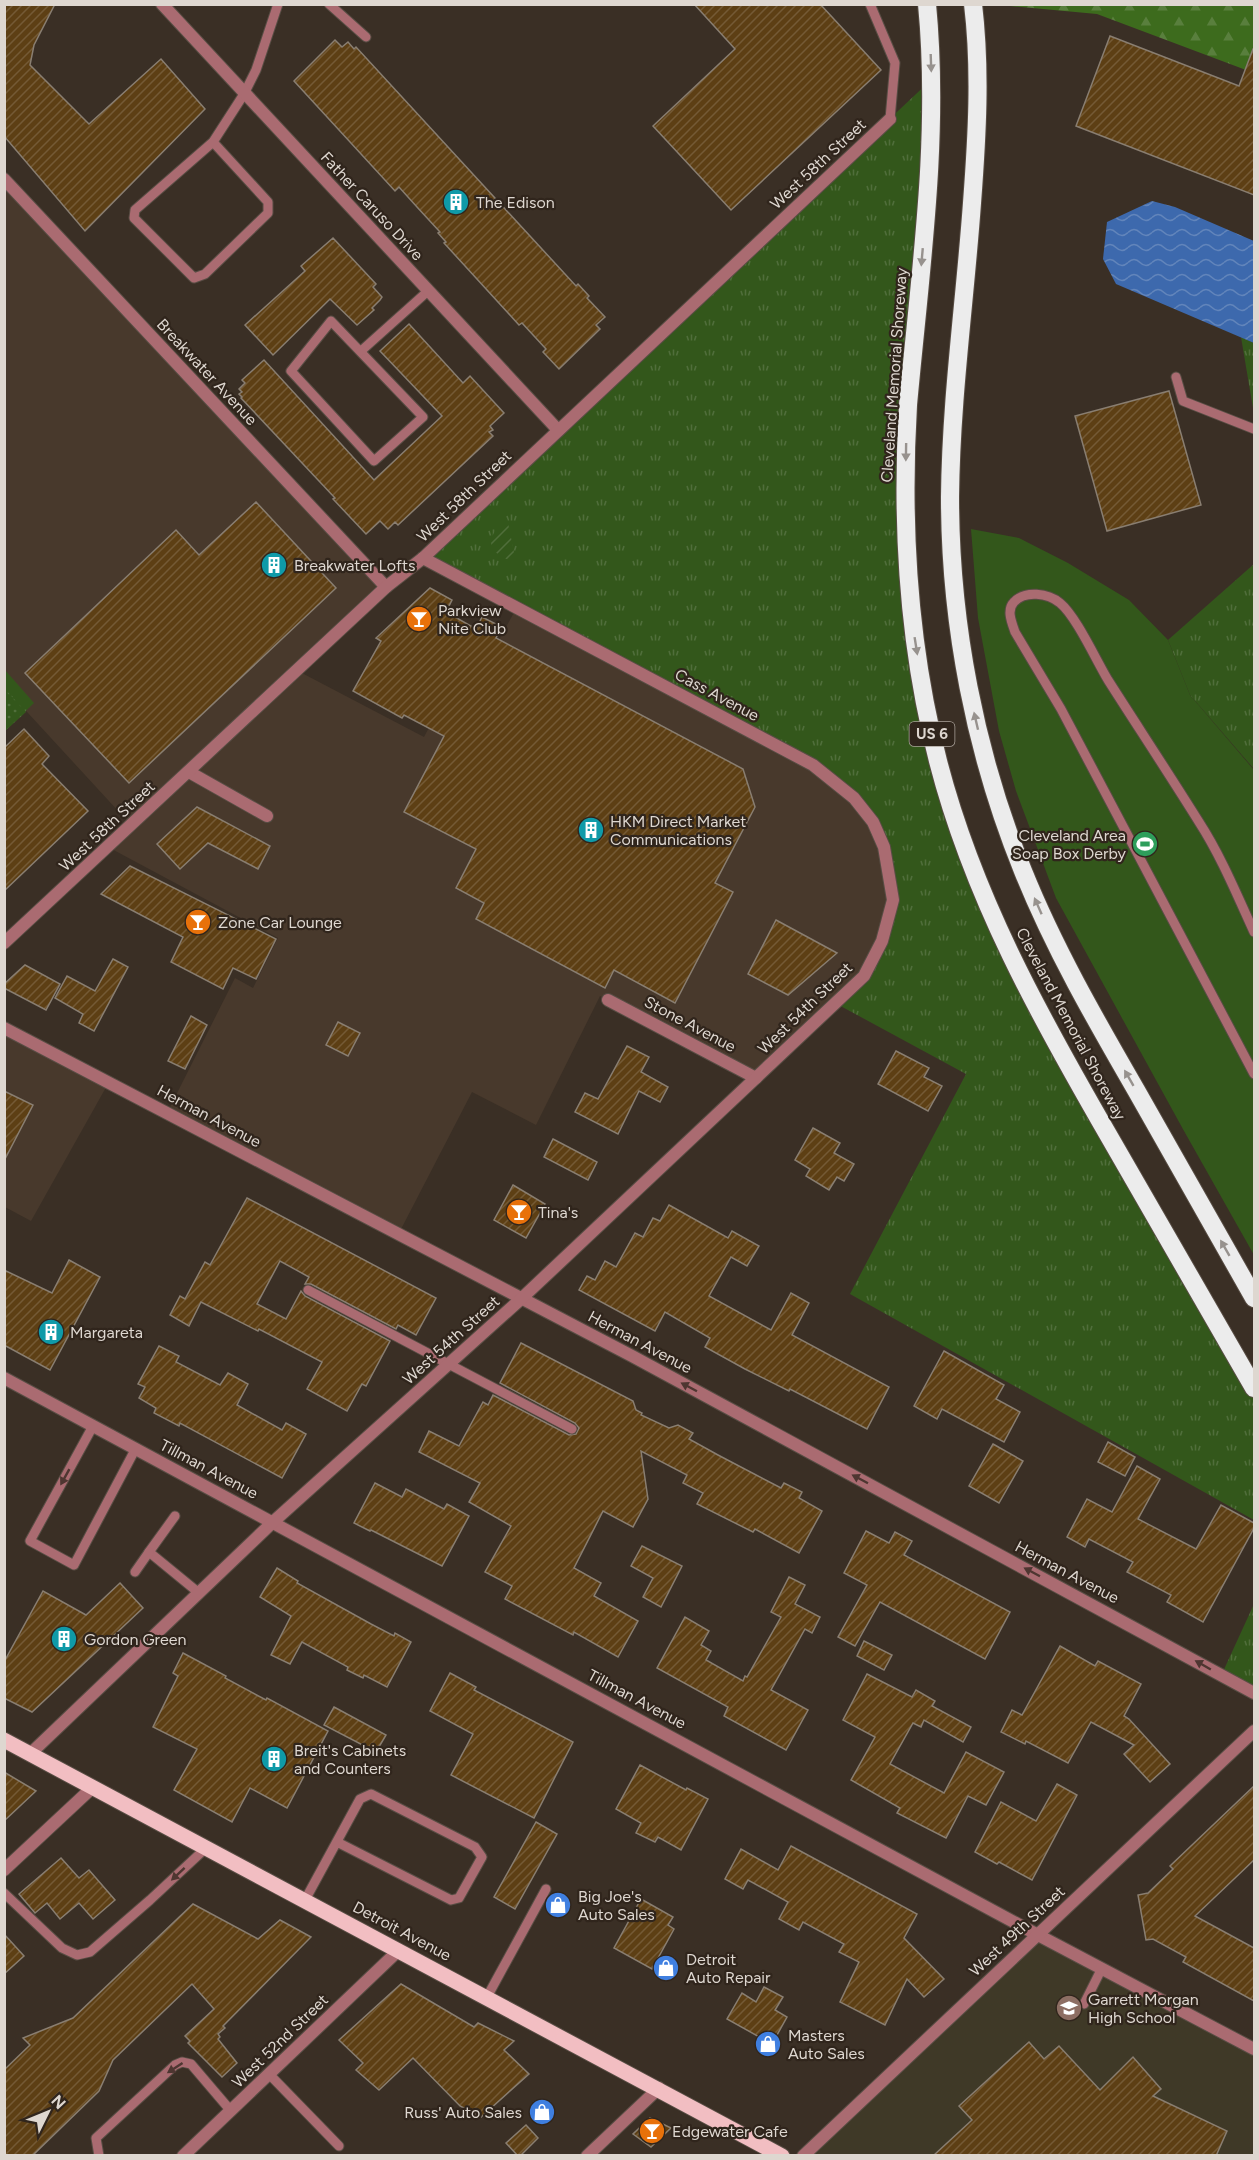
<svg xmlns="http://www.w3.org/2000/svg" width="1259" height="2160" font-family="Figtree,sans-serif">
<defs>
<pattern id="grass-tufts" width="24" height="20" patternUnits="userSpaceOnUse" patternTransform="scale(1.5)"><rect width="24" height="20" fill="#33571b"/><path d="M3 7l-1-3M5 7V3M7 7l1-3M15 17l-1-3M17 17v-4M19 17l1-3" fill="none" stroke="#506e3b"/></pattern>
<pattern id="forest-firs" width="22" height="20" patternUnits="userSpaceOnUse" patternTransform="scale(1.5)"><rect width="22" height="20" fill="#3d6b1d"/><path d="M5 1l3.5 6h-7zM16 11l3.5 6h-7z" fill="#597f3d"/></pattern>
<pattern id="park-dots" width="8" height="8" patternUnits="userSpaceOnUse" patternTransform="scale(1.5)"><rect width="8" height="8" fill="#33571b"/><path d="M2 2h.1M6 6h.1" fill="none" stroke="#506e3b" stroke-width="1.8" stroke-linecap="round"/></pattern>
<pattern id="garden-furrows" width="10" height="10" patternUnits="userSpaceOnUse" patternTransform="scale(1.5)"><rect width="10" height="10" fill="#33571b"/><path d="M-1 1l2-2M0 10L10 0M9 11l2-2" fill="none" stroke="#506e3b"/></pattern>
<pattern id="water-waves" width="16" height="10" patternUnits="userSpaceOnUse" patternTransform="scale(1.5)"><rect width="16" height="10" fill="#3d69ad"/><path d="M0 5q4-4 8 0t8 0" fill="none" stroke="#6285bb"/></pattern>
<pattern id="building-hatch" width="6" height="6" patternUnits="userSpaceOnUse" patternTransform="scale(1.5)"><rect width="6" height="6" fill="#5d3f14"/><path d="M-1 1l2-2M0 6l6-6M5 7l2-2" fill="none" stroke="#745a35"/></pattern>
</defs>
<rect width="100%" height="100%" fill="#3a2f25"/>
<g fill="#48392c">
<path d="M4,179L386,587L298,671L424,737L444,699L462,708L517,607L813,765L873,822L893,900L864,976L756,1078L600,996L536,1125L472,1092L399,1233L167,1113L235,978L253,988L278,938L108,847L131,825L5,688Z"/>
<path d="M4,1028L109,1082L31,1221L5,1207Z"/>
</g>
<path fill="#3f3927" d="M1038,1935L1254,2049V2155L803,2156Z"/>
<g fill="url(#grass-tufts)">
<path d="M932,79L906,445L929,722L1002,939L1254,1388V1520L850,1294L966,1074L835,1003L864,976L893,900L873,822L813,765L423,558Z"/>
<path d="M1241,337L1254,343V414Z"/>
<path d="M1254,564V769L1190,695L1168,640Z"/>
<path d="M5,670L34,703L5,731Z"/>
<path d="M1254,1604V1693L1221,1676Z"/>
</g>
<path fill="url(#forest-firs)" d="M999,5H1254V73L1097,14Z"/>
<path fill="url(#park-dots)" d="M4,688L26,712L5,731H4Z"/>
<path fill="url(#garden-furrows)" d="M507,518L516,562C485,554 484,538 507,518Z"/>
<path fill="#33571b" d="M971,529L1019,538L1068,563L1129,600L1168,640L1190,695L1254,770V1255L1184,1131L1056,898L1016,791L999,731L978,618Z"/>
<path fill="url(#water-waves)" d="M1152,201L1175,207L1254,241V343L1116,284L1103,259L1107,222Z"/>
<g fill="url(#building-hatch)" stroke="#897e71" stroke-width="1.5">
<path d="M4,4H55L34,45L30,65L89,124L161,59L205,109L85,231L4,136Z"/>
<path d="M694,4H820L881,70L731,210L653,126L735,49Z"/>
<path d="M1110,36L1239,86L1253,49H1254V195L1076,126Z"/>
<path d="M335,40L342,47L348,42L354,49L356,47L576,286L578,284L589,296L587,298L605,317L596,325L600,329L559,369L543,352L546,349L522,323L519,325L444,243L446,242L438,233L440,232L417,207L399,187L395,191L294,81Z"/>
<path d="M333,238L376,284L373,287L382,297L380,300L372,308L374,310L357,325L330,299L273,355L245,325L305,271L301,266Z"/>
<path d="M409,324L463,383L470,376L504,413L490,426L493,430L489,432L493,436L398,525L395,522L388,529L380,521L366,534L333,499L335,498L241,398L242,397L239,394L242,392L239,389L245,383L242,380L264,360L374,480L442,416L380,351Z"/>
<path d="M1169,391L1201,505L1107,531L1075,416Z"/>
<path d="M256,502L336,588L129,783L25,673L176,530L199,555Z"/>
<path d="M430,588L452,600L446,612L476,629L482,617L502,627L496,638L743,769L755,807L715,883L733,892L675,1003L614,970L605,988L476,919L484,903L456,888L476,849L404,812L444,736L404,715L402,718L353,691L381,641L376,638Z"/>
<path d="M24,729L49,756L42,764L88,811L4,891V748Z"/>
<path d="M197,807L270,846L258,869L208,843L180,869L157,844Z"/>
<path d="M130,866L276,939L256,979L233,968L223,989L171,962L183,937L101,894Z"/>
<path d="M776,920L837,953L788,995L748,974Z"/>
<path d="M113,959L128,967L94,1031L79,1023L83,1014L55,998L67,976L95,991Z"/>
<path d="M25,965L60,984L46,1010L4,988V984Z"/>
<path d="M191,1016L207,1025L185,1069L168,1061Z"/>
<path d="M338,1022L360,1033L348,1056L326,1045Z"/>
<path d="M627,1046L649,1057L641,1072L668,1087L660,1102L639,1091L618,1134L575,1112L585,1093L598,1099Z"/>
<path d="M896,1051L929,1068L924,1077L942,1086L928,1111L878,1084Z"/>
<path d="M4,1091L33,1105L4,1161Z"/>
<path d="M813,1128L840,1143L834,1153L854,1164L844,1181L837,1177L829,1190L806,1176L810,1169L795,1160Z"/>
<path d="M553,1139L597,1162L588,1180L544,1157Z"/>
<path d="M513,1185L545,1204L526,1238L494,1220Z"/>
<path d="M247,1198L436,1298L416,1335L398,1325L396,1329L311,1284H305L309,1277L280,1261L257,1304L286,1319L301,1291L305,1296L390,1341L366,1386L362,1384L347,1411L307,1389L322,1362L259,1329L258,1331L201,1302L189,1326L170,1315L180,1296L185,1299L205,1262L210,1265Z"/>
<path d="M669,1205L728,1238L732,1231L759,1246L747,1266L731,1257L709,1296L771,1330L791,1293L809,1303L792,1335L889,1387L867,1429L790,1389L789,1391L745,1369L705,1347L710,1338L665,1312L655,1331L579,1290L587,1276L595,1280L605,1261L616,1267L635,1233L643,1237L653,1218L660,1221Z"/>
<path d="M69,1260L100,1277L50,1370L4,1345V1270L52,1293Z"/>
<path d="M521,1343L633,1401L636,1410L642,1413L641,1415L669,1428L678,1425L693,1433L689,1439L718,1455L781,1488L784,1483L802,1492L799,1498L822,1511L799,1553L755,1529L753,1532L697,1504L703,1493L683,1483L687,1475L641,1451L648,1499L633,1527L603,1511L574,1568L601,1583L594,1596L638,1621L618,1657L574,1632L573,1635L505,1599L512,1586L485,1572L511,1526L469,1502L480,1483L419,1452L429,1431L459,1446L483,1402L488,1405L493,1395L569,1435L576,1434L579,1428L575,1423L500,1383Z"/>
<path d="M159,1346L179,1356L176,1362L220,1385L228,1373L248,1384L237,1405L282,1430L286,1423L306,1434L282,1478L180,1423L179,1426L154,1413L156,1408L139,1398L145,1387L138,1384Z"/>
<path d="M944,1351L1004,1385L996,1399L1020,1412L1004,1442L942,1409L937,1419L914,1406Z"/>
<path d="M1108,1442L1135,1457L1125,1476L1098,1462Z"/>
<path d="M993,1444L1023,1461L999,1503L969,1486Z"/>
<path d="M1137,1466L1160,1479L1138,1519L1196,1549L1221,1505L1254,1523V1528L1203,1622L1167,1602L1171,1595L1127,1572L1133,1562L1089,1539L1085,1547L1067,1537L1087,1499L1112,1512Z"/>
<path d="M375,1483L402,1497L406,1489L444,1509L447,1504L469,1516L442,1566L371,1530L370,1531L354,1523Z"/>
<path d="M866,1531L889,1543L895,1532L912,1541L904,1555L1010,1612L985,1659L880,1602L855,1646L838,1637L867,1585L844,1573Z"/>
<path d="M642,1546L682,1566L661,1607L643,1597L653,1578L631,1566Z"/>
<path d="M277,1568L298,1581L297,1583L371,1624L394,1636L395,1633L411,1642L387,1687L364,1675L363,1678L347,1670L348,1667L302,1642L290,1664L271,1655L291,1616L260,1597Z"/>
<path d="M789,1577L805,1585L795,1604L820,1617L812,1633L805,1629L771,1690L808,1710L786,1750L724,1716L728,1707L657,1668L685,1617L709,1631L701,1645L711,1651L706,1660L743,1681L745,1676L747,1677L781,1617L771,1612Z"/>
<path d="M120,1583L143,1608L32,1712L4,1698V1662L43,1591L86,1615Z"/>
<path d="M864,1641L892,1655L884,1670L857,1656Z"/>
<path d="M1060,1646L1095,1666L1098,1661L1141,1684L1124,1716L1129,1719L1170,1764L1150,1782L1124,1754L1134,1745L1091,1722L1068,1763L1026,1741L1025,1744L1001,1732L1012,1710L1022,1715Z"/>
<path d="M183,1653L226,1676L225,1678L266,1700L267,1698L328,1731L287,1808L250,1788L232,1822L174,1790L197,1749L153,1727L178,1676L173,1673Z"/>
<path d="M450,1673L476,1687L474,1690L573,1742L534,1818L451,1775L473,1734L430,1711Z"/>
<path d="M867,1674L912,1697L916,1690L935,1701L932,1706L971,1727L963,1742L924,1720L921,1727L913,1723L890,1764L944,1793L966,1752L1004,1772L986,1805L968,1796L946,1838L897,1813L900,1808L851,1780L875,1737L843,1720Z"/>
<path d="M334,1707L386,1735L376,1752L324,1725Z"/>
<path d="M640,1765L686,1790L687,1788L708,1799L681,1850L658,1837L655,1842L636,1833L641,1823L616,1809Z"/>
<path d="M4,1772L36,1791L4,1821Z"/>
<path d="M1057,1784L1077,1795L1032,1880L999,1862L997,1864L975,1852L1001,1802L1036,1821Z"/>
<path d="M1254,1786V1860L1195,1916L1254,1948V2001L1183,1962L1186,1957L1153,1939L1146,1940L1138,1895L1148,1893L1173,1869L1170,1866Z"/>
<path d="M536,1822L557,1834L515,1909L494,1897Z"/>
<path d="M791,1846L917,1914L904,1938L944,1979L924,1997L907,1979L885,2025L840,2002L859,1962L839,1952L844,1944L803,1922L799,1930L779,1919L788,1902L748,1880L743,1889L725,1879L741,1849L778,1870Z"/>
<path d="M61,1858L79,1878L89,1870L115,1900L93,1919L79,1903L60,1919L47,1903L35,1913L19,1894Z"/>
<path d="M641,1899L673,1917L668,1925L674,1929L652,1969L614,1948Z"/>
<path d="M193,1904L258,1939L280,1920L311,1937L223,2026L225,2028L218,2034L220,2037L218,2039L237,2063L222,2077L188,2043L190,2041L185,2036L214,2009L192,1984L113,2060L99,2091L32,2156H4V2070L30,2045L23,2038L73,2018Z"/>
<path d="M4,1934L24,1956L4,1974Z"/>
<path d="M401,1984L474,2027L478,2023L514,2041L504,2050L529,2074L481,2117L460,2106L413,2058L379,2090L356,2070L363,2063L339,2040Z"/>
<path d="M764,1987L783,1997L775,2010L787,2017L772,2044L727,2019L742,1993L756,2002Z"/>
<path d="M1029,2042L1044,2059L1059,2046L1100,2090L1133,2057L1161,2089L1153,2096L1227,2131L1216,2156H933L972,2120L959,2106Z"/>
<path d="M650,2118L671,2128L651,2147L633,2134Z"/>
<path d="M526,2125L538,2138L520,2156H518L506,2143Z"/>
</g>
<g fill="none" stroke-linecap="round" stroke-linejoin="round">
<g stroke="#584d44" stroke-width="11">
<g id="service">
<path d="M329,4L366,37"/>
<path d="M870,4L895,63L890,119"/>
<path d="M213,142L268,202V213L205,274L194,278L134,218L135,210L213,142L244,94L256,70L278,4"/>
<path d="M331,321L423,417L374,461L291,371Z"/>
<path d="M361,351L428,291"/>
<path d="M1176,377L1183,401L1254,429"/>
<path d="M1254,932C1237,895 1221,856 1199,822C1169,774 1138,727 1108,680C1096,660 1076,616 1060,603C1048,593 1025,590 1014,602C1006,610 1012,623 1015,632L1061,709L1254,1074"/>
<path d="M308,1290L572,1429"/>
<path d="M93,1426L30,1541L74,1565L136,1448"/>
<path d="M175,1516L149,1552L199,1593"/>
<path d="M135,1572L149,1552"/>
<path d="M4,1893L62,1948L77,1955L90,1952L150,1900L207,1847"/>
<path d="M305,1900L360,1799L371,1794L475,1847L482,1857L459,1898L451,1900L337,1842"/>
<path d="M487,1997L546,1889"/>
<path d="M1084,2004L1102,1968"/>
<path d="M269,2074L339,2146"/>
<path d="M99,2156L96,2138L175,2065L182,2062L191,2064L231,2111"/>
</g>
</g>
<g stroke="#584d44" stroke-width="14">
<g id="minor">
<path d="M162,4L558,430"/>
<path d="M4,179L386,587"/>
<path d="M189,772L267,816"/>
<path d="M4,943L386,587L423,558L890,119"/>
<path d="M608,1000L756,1078"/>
<path d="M4,1028L632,1356L1254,1693"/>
<path d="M4,1378L1038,1935L1254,2049"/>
<path d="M30,1754L273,1522L522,1298L864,976L882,941L893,900L884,847L873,822L854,798L813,765L423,558"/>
<path d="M4,1870L93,1787"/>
<path d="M183,2156L399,1950"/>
<path d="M587,2156L659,2088"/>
</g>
</g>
<g stroke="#584d44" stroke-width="14">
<path id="tertiary" d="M803,2156L1254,1731"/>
</g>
<g stroke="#584d44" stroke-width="17">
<path id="primary" d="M4,1740L782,2156"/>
</g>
<g stroke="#584d44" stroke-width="20">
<g id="motorway">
<path d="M927,4C940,138 920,272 908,405C901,524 908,645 938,761C973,897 1040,1017 1110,1138C1158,1222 1206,1305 1254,1388"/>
<path d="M973,4C981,70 977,137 972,203C965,301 951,398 950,497C950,623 975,753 1023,871C1054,948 1095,1019 1136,1090C1175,1160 1215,1229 1254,1298"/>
</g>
</g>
<use href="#service" stroke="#aa6b71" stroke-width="9"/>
<use href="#minor" stroke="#aa6b71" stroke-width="12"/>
<use href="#tertiary" stroke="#aa6b71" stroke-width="12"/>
<use href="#primary" stroke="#f2bec2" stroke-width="15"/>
<use href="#motorway" stroke="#ececec" stroke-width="18"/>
</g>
<defs><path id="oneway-solid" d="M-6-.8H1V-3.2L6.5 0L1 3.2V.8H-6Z" transform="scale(1.5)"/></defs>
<g fill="#97928e">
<use href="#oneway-solid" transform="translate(931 63) rotate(88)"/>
<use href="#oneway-solid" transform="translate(922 257) rotate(95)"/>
<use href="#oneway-solid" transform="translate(906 452) rotate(91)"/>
<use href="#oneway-solid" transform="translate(916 646) rotate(81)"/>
<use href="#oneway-solid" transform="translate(976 721) rotate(-103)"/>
<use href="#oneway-solid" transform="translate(1038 906) rotate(-114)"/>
<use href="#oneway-solid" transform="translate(1129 1078) rotate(-120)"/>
<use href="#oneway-solid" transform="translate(1225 1248) rotate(-120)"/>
</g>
<g fill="#4e3631">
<use href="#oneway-solid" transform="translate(689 1387) rotate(-152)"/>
<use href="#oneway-solid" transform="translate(65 1477) rotate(119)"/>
<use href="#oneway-solid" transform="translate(860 1479) rotate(-152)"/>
<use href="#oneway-solid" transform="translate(1032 1572) rotate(-152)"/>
<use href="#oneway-solid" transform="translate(1203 1665) rotate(-150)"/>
<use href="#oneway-solid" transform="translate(178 1874) rotate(137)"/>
<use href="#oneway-solid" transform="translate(175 2068) rotate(147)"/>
</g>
<defs>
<g id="building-disc" transform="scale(1.35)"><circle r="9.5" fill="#0f9aa8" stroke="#30251c"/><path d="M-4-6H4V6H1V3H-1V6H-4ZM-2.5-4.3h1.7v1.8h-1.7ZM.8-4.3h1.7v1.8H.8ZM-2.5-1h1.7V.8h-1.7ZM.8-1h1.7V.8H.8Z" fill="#fff"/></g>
<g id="bar-disc" transform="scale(1.35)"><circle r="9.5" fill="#e8710a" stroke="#30251c"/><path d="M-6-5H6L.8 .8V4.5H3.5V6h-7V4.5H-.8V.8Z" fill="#fff"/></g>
<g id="stadium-disc" transform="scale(1.35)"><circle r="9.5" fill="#2e9e5b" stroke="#30251c"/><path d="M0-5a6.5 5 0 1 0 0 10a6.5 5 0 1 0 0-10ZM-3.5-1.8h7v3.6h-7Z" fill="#fff"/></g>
<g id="shop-disc" transform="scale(1.35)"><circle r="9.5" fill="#3f7fe0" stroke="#30251c"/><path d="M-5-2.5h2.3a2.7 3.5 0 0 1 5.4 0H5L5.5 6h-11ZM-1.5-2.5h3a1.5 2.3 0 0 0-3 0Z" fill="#fff"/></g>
<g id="school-disc" transform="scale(1.35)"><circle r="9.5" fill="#8d6e63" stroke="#30251c"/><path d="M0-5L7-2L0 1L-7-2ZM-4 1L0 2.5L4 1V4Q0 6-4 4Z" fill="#fff"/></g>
</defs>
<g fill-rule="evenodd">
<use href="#building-disc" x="456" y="202"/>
<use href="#building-disc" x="274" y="565"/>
<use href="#bar-disc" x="419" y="619"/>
<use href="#building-disc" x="591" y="830"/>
<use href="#stadium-disc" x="1145" y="844"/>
<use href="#bar-disc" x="198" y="922"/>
<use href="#bar-disc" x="519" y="1212"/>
<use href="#building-disc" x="51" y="1332"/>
<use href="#building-disc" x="64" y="1639"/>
<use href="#building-disc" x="274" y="1759"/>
<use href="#shop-disc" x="558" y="1905"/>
<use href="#shop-disc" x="666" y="1968"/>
<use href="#school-disc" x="1069" y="2008"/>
<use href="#shop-disc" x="768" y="2044"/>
<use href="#shop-disc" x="542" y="2112"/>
<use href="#bar-disc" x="652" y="2131"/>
</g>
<g text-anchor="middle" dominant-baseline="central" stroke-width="4.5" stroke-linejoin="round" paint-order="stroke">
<rect fill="#30251c" stroke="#aaa29a" stroke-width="1.5" x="909.5" y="722" width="45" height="24" rx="4.5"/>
<g font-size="15" font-weight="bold" fill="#ded7d0">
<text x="932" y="734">US 6</text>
</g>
<g font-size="16" fill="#ded7d0" stroke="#30251c">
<text transform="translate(818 164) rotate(-43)">West 58th Street</text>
<text transform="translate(372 206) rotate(47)">Father Caruso Drive</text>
<text transform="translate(207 372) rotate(47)">Breakwater Avenue</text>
<text transform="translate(894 375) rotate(-86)">Cleveland Memorial Shoreway</text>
<text transform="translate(464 496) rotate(-44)">West 58th Street</text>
<text transform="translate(717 695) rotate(28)">Cass Avenue</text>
<text transform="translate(107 826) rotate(-43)">West 58th Street</text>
<text transform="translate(805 1008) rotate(-44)">West 54th Street</text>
<text transform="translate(690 1024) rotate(28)">Stone Avenue</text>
<text transform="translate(1071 1024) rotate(62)">Cleveland Memorial Shoreway</text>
<text transform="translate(209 1116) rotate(28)">Herman Avenue</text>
<text transform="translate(451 1340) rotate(-42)">West 54th Street</text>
<text transform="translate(640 1342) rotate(28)">Herman Avenue</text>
<text transform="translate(209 1469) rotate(28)">Tillman Avenue</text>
<text transform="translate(1067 1572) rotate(28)">Herman Avenue</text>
<text transform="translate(637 1699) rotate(28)">Tillman Avenue</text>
<text transform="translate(402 1931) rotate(28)">Detroit Avenue</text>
<text transform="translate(1017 1931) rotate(-43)">West 49th Street</text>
<text transform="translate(280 2041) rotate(-44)">West 52nd Street</text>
</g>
<g font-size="16" fill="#ded7d0" stroke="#30251c" text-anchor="start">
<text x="476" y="202">The Edison</text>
<text x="294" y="565">Breakwater Lofts</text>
<text x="438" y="610">Parkview<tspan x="438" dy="18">Nite Club</tspan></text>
<text x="610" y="821">HKM Direct Market<tspan x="610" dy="18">Communications</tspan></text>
<text x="1126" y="835" text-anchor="end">Cleveland Area<tspan x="1126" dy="18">Soap Box Derby</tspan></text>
<text x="218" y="922">Zone Car Lounge</text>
<text x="538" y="1212">Tina's</text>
<text x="70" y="1332">Margareta</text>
<text x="84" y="1639">Gordon Green</text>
<text x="294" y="1750">Breit's Cabinets<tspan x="294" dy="18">and Counters</tspan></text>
<text x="578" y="1896">Big Joe's<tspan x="578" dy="18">Auto Sales</tspan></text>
<text x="686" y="1959">Detroit<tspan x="686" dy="18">Auto Repair</tspan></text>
<text x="1088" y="1999">Garrett Morgan<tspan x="1088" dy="18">High School</tspan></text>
<text x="788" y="2035">Masters<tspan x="788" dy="18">Auto Sales</tspan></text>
<text x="522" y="2112" text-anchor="end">Russ' Auto Sales</text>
<text x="672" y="2131">Edgewater Cafe</text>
</g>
</g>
<rect width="1259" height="2160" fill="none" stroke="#ded7d0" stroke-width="12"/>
<g transform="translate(48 2112) rotate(47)" stroke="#30251c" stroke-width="4.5" paint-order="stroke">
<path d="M0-4.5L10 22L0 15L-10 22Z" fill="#ded7d0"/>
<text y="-9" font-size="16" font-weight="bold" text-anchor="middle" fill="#ded7d0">N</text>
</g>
</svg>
